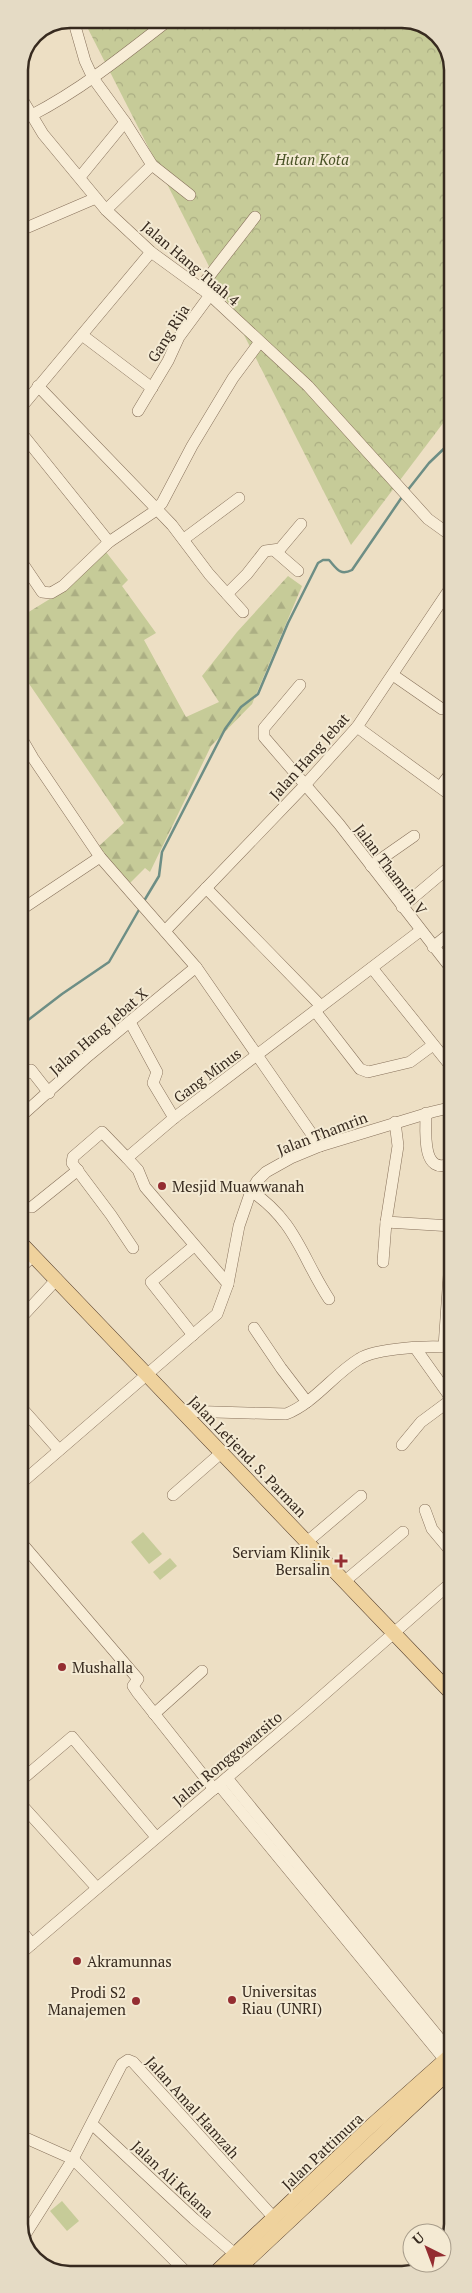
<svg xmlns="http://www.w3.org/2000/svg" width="472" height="2293" font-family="'PT Serif',serif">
<defs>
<pattern id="forest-firs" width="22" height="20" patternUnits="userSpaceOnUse" patternTransform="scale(1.25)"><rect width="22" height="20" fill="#c6cb98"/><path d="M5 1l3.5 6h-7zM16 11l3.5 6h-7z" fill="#abae83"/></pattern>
<pattern id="park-crowns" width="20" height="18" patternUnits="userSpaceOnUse" patternTransform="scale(1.25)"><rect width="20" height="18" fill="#c6cb98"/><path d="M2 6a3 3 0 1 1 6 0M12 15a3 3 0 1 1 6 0" fill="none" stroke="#abae83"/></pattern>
</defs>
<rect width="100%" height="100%" fill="#eddfc4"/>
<g fill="#c6cb98">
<path d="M143,1532L162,1554L149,1564L131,1542Z"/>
<path d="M170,1558L177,1566L160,1580L153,1572Z"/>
<path d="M62,2201L79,2221L67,2231L50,2211Z"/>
</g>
<path fill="url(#forest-firs)" d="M106,552L128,580L122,586L156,633L144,640L186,717L219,702L202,676L237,632L288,576L302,586L252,704L211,746L150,872L145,868L130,883L98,847L124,823L19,669V618L66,589Z"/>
<path fill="url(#park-crowns)" d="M83,19H409L438,33L453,62V410L351,545Z"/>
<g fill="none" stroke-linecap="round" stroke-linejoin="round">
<g stroke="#6d8e85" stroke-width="2.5">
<path d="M407,491L429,463L453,440"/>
<path d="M144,901L159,876L162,852L225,729L241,707L258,694L288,623L318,563L323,560H329C337,569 340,576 352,570L402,497"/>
<path d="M19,1027L62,994L109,962L140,908"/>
</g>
<g stroke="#87715b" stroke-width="12">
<g id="minor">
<path d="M73,19L85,61L93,78L125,122L152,165L190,195"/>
<path d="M19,94L43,134L106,210L151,252L210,295L308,386L428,519L453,537"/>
<path d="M32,115C82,89 124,55 169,20"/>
<path d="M80,177L125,122"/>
<path d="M106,210L152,165"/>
<path d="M19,231L96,198"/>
<path d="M200,288L255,217"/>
<path d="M82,335L152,388"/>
<path d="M38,386L172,525L209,574L243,612"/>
<path d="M19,410L151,252"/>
<path d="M138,411L168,361L179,337L210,295"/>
<path d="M19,430L109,542"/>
<path d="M184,539L239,498"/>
<path d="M275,551L298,571"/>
<path d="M19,558L42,592L51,593L63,586L109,542L152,513L162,503L192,446L233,378L259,343"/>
<path d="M227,594L247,574L265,551L280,549L301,524"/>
<path d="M393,675L442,709"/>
<path d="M300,685L264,728V737L339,824L453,971"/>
<path d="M357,727L453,797"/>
<path d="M19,734L33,758L100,857L196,967L320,1146"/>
<path d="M440,787L453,770"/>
<path d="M371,866L414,836"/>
<path d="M206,888L321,1006"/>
<path d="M402,907L453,864"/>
<path d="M19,911L100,857"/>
<path d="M165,931L305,785L357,727L453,584"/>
<path d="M433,947L453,931"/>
<path d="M372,968L453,1069"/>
<path d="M315,1011L360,1069L368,1072L410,1062L433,1045"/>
<path d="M130,1022L157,1072L153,1083L174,1118"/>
<path d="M19,1079L31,1070L49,1093"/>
<path d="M426,1113C426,1129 421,1175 449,1164L453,1166"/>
<path d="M19,1118L88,1056L196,967"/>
<path d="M395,1122L398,1146L386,1222L452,1226"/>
<path d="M127,1158L138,1170L145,1187L228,1284"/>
<path d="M251,1191C296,1221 302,1258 329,1299"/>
<path d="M32,1207L78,1170"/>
<path d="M133,1248L111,1215L72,1163L73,1157L102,1132L127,1158L174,1118L420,931"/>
<path d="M383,1262L386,1222"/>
<path d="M19,1269L33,1256"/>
<path d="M19,1320L57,1279"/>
<path d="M254,1328L281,1368L307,1402"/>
<path d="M193,1335L151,1282L194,1246"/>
<path d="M444,1347L453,1218"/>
<path d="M416,1349L453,1401"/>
<path d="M19,1405L59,1450"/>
<path d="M182,1411L286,1414C314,1403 333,1375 359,1359C376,1348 432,1345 453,1348"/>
<path d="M402,1445L421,1422L452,1399"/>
<path d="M19,1485L217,1314L228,1284L239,1226L251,1191L257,1181L266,1172L291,1158L320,1146L432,1112L453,1107"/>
<path d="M173,1495L221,1453"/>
<path d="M425,1510L432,1529L453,1554"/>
<path d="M19,1540L138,1679L133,1686L137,1692L214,1789"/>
<path d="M308,1541L361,1496"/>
<path d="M345,1581L403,1532"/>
<path d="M154,1714L202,1671"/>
<path d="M227,1778L453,2055"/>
<path d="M19,1782L72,1737L156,1837"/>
<path d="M219,1785L449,2065"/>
<path d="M19,1802L97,1888"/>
<path d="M19,1928L32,1944"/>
<path d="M19,1955L304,1712L453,1581"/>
<path d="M92,2124L194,2219L235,2254L253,2274"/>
<path d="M19,2135L73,2159L188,2274"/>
<path d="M23,2238L73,2159L122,2064L128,2060L133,2062L274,2218"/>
</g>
</g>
<g stroke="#553f2f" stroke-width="15">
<g id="major">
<path d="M19,1241L453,1695"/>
<path d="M214,2274L371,2126L453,2053"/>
<path d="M233,2274L453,2068"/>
</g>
</g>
<use href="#minor" stroke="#f8edd7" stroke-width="11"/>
<use href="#major" stroke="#efd29d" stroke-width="14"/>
</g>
<g fill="#942d31" stroke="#f4ead3" stroke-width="2">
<circle cx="162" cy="1186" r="5"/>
<path d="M338.5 1553.5h5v5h5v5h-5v5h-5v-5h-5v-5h5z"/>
<circle cx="62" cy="1667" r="5"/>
<circle cx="77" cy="1961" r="5"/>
<circle cx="232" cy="2000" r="5"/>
<circle cx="136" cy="2001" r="5"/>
</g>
<g text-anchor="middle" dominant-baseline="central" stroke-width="4" stroke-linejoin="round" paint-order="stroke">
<g font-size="15" font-style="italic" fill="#495326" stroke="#f4ead3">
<text x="312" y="159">Hutan Kota</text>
</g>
<g font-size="15" fill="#372a1f" stroke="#f4ead3">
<text transform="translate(191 263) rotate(40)">Jalan Hang Tuah 4</text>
<text transform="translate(168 333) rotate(-58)">Gang Rija</text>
<text transform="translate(309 756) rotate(-48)">Jalan Hang Jebat</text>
<text transform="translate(391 869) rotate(53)">Jalan Thamrin V</text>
<text transform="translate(98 1031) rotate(-41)">Jalan Hang Jebat X</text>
<text transform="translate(207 1075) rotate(-37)">Gang Minus</text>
<text transform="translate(322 1133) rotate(-21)">Jalan Thamrin</text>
<text transform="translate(248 1456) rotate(46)">Jalan Letjend. S. Parman</text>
<text transform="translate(227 1758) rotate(-40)">Jalan Ronggowarsito</text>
<text transform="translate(193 2107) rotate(48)">Jalan Amal Hamzah</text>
<text transform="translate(322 2151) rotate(-43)">Jalan Pattimura</text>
<text transform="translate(173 2179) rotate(43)">Jalan Ali Kelana</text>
</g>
<g font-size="15" fill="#372a1f" stroke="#f4ead3" text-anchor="start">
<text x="172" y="1186">Mesjid Muawwanah</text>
<text x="330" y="1552" text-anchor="end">Serviam Klinik<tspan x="330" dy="17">Bersalin</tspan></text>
<text x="72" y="1667">Mushalla</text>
<text x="87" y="1961">Akramunnas</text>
<text x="242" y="1991">Universitas<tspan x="242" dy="17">Riau (UNRI)</tspan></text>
<text x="126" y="1992" text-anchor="end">Prodi S2<tspan x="126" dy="17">Manajemen</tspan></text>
</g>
</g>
<path d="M0 0H472V2293H0ZM70 28H402A42 42 0 0 1 444 70V2224A42 42 0 0 1 402 2266H70A42 42 0 0 1 28 2224V70A42 42 0 0 1 70 28Z" fill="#e5dbc5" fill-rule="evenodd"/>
<path fill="none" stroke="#372a1f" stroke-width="2.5" d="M70 28H402A42 42 0 0 1 444 70V2224A42 42 0 0 1 402 2266H70A42 42 0 0 1 28 2224V70A42 42 0 0 1 70 28Z"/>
<g transform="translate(427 2248) rotate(318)"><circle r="24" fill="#f4ead3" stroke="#a89d8b"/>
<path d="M0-4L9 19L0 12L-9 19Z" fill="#942d31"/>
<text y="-8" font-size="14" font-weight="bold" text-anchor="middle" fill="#372a1f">U</text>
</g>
</svg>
